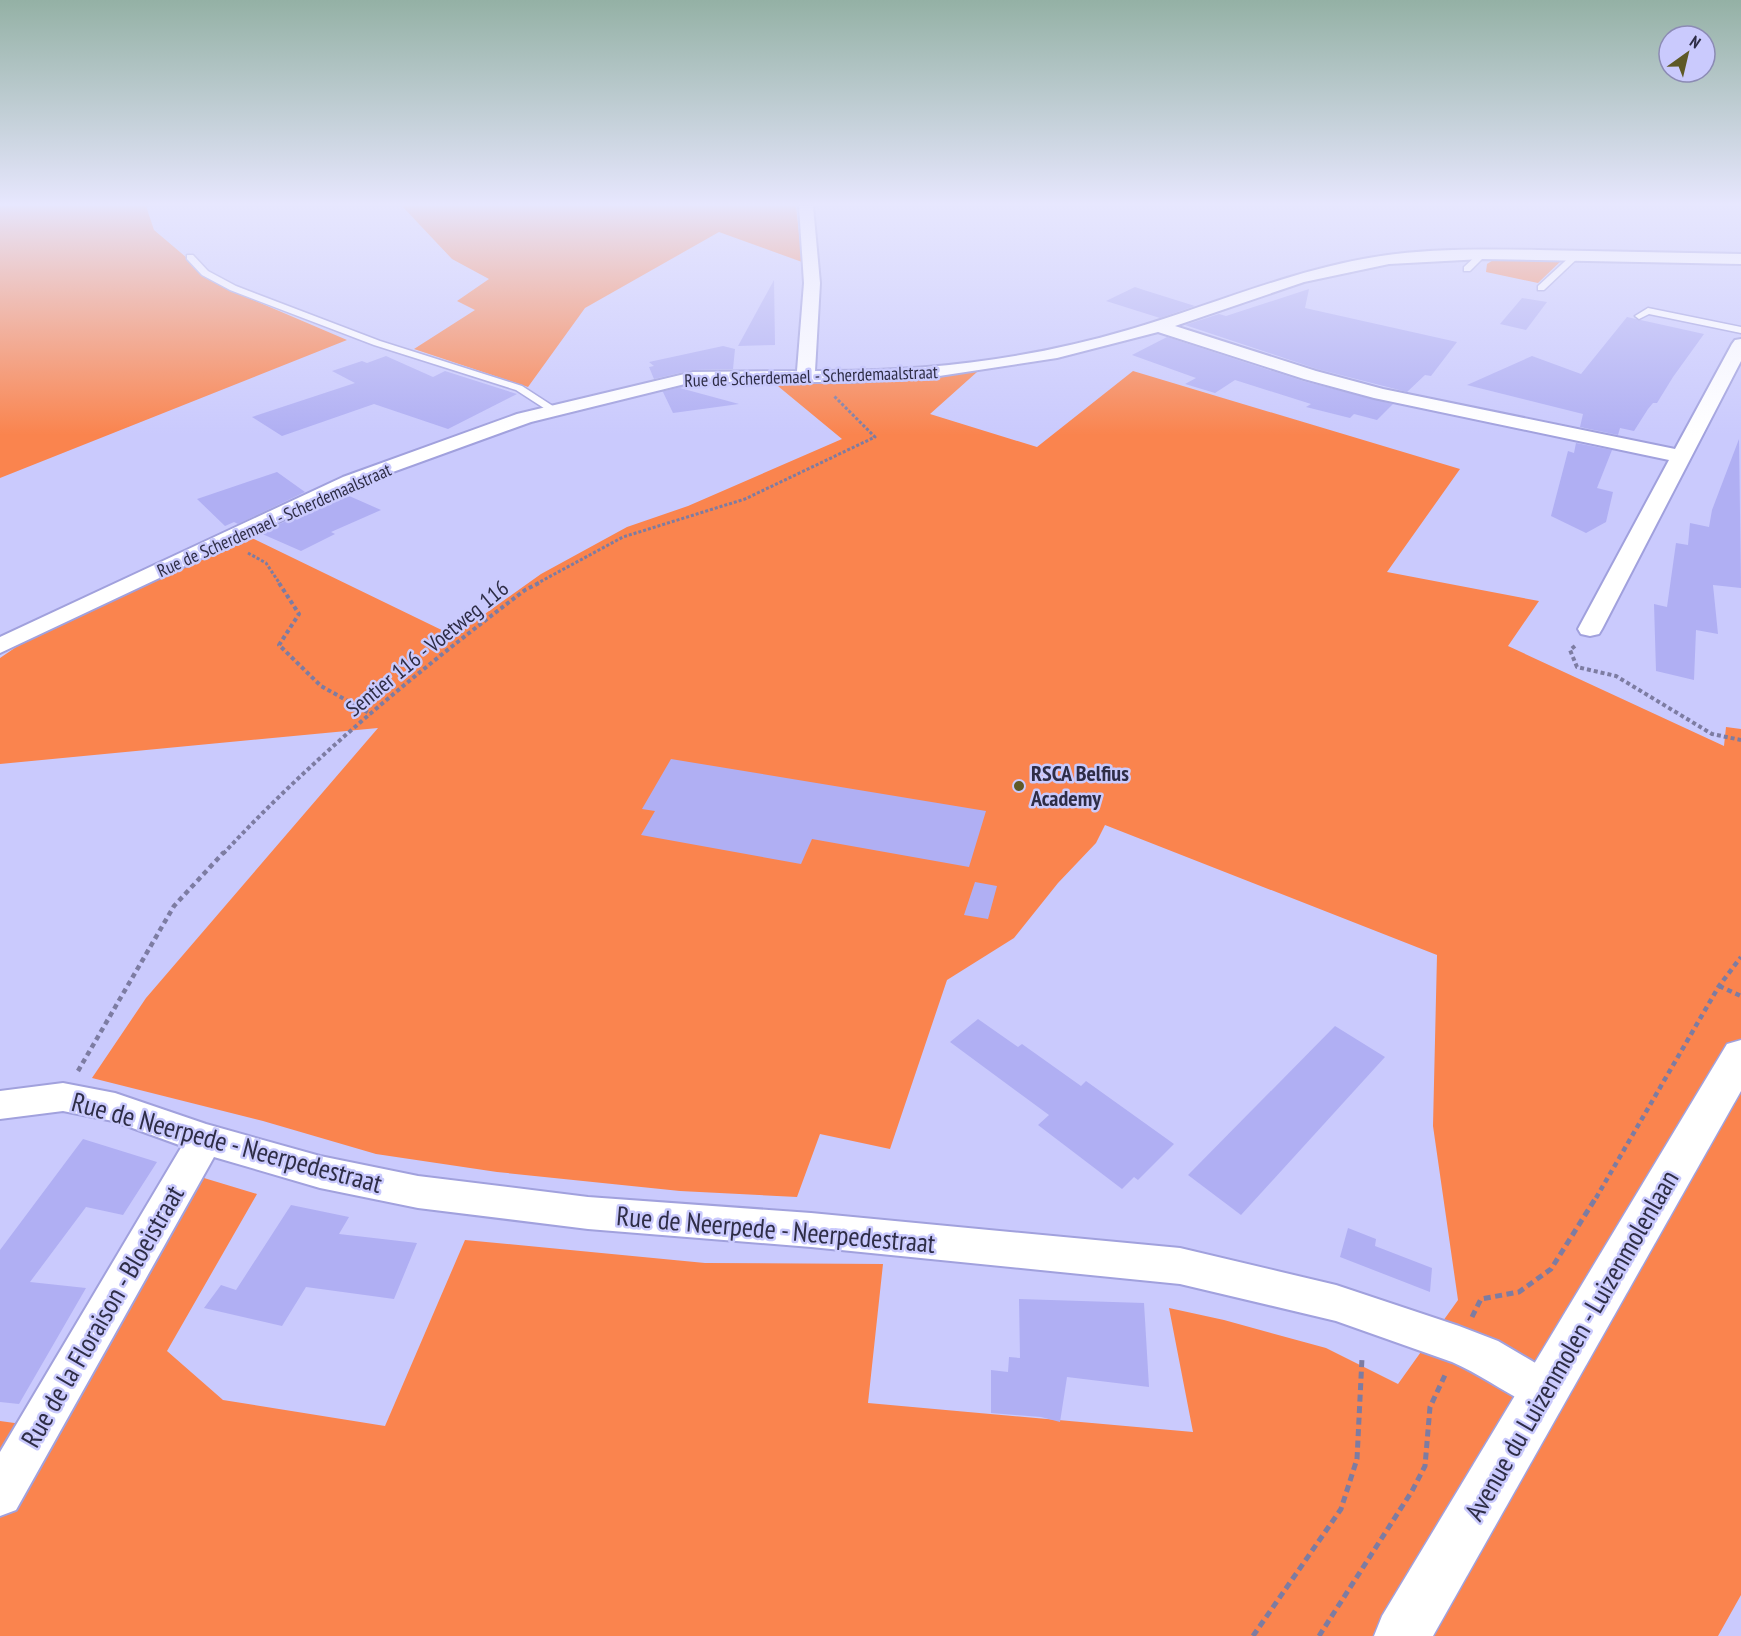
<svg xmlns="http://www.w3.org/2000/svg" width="1741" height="1636" font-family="'PT Sans Narrow',sans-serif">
<rect width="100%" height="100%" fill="#cacafd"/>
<g fill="#fa844e">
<path d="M0,206H146L154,230L207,275L232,291L347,340L0,478Z"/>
<path d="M402,206H796L802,262L719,232L585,308L528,387L414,349L475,310L457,301L489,279L452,259Z"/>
<path d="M1498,257L1563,259L1538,283L1486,272L1487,264Z"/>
<path d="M969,371L977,372L930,414L1037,447L1133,371L1460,469L1387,572L1539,601L1508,646L1724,746L1726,727L1741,729V1595L1718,1636H0V1421L58,1429L204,1178L257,1194L167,1351L223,1400L385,1426L465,1240L705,1263L883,1264L868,1403L1193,1432L1169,1308L1224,1320L1326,1348L1398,1384L1458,1300L1433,1126L1437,955L1105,825L1096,843L1058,883L1014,938L947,980L890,1149L820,1134L797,1197L680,1191L497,1172L376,1154L263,1121L92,1078L146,998L378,728L0,764V658L25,641L250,537L454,636L541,574L627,527L688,506L842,439L773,382L905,377Z"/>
</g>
<g fill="#b0aff3">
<path d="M774,280L775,345L738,346Z"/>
<path d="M1135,287L1147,291L1195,306L1160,318L1106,301Z"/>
<path d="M1309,289L1305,308L1457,342L1431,376L1425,375L1407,392L1317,369L1185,325L1219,314L1226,316Z"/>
<path d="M1522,298L1547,302L1526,330L1500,324Z"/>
<path d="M1627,317L1704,334L1673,377L1657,403H1653L1648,409L1634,431L1620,428L1618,435L1580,427L1583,414L1467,385L1532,356L1581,374Z"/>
<path d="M1167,337L1303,381L1393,404L1377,420L1354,414L1350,418L1306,407L1311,404L1235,380L1215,393L1185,384L1196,378L1132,355Z"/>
<path d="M723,346L735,349L733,369L692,370L654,379L649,367L654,366L649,362Z"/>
<path d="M386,356L433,377L445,371L517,394L448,429L374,404L282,436L252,417L355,383L332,371L362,361L367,363Z"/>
<path d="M693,384H698L680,388L739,404L673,413L663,392H660Z"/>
<path d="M1739,439L1741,588L1713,585L1718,634L1696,630L1694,680L1656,671L1654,604L1667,607L1676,543L1688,545L1690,523L1709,527L1712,510Z"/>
<path d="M1576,443L1612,450L1597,488L1613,492L1606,522L1586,533L1551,516L1568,451L1574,453Z"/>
<path d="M277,472L305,492L238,524L234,522L225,526L197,499Z"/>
<path d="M347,495L381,510L331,532L335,534L301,551L260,533L323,504Z"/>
<path d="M671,759L986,811L969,867L812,839L801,864L641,835L655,811L642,809Z"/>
<path d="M975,882L997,886L988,919L964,915Z"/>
<path d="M978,1019L1018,1047L1022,1044L1081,1086L1086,1081L1174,1144L1138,1180L1134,1177L1122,1189L1038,1125L1049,1115L950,1042Z"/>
<path d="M1335,1026L1385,1057L1241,1215L1188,1175Z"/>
<path d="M83,1139L157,1162L123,1215L86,1207L30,1282L86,1288L19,1404L0,1402V1250Z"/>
<path d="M291,1205L349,1217L339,1234L417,1243L394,1299L306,1287L282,1326L204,1308L221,1285L236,1290Z"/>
<path d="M1348,1228L1376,1239L1375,1246L1432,1268L1430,1292L1340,1257Z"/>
<path d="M1019,1299L1144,1303L1149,1387L1067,1377L1060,1422L1041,1417L991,1413V1370L1008,1372L1009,1357L1020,1358Z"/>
</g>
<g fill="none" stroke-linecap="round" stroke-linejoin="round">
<g stroke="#a1a1dd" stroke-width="3">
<g id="lane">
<path d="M1479,253L1486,255L1470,271H1464V267Z"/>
<path d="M1574,253L1581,255L1544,290H1538V286Z"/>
<path d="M187,255H193L208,271L236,286L380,341L522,386L559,410L550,412L516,390L374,345L230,290L202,275L187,259Z"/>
<path d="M1648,308L1741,327V333L1649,314L1639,319L1635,316Z"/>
</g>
</g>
<g stroke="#a1a1dd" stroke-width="4">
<g id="street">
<path d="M799,206H813L820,283L815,371C921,372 1027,360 1128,330C1207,307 1282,274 1363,259C1420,248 1480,249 1538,250C1606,251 1673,253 1741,254V264L1482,259L1389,264L1304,282L1175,326L1316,371L1383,389L1675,449L1732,344L1735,340L1741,339V361L1602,629L1599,634L1590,636L1581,634L1578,629L1669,460L1374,398L1304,379L1158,332L1057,358L926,378L848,382H693L531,422L357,485L0,653V637L343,477L517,414L693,372L797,371L804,283Z"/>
<path d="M63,1083L115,1093L206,1124L320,1156L418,1176L588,1197L811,1213L1180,1248L1336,1285L1459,1326L1498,1341L1559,1377L1565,1391L1559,1405L1544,1411C1512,1398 1484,1376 1452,1362L1336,1321L1180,1284L811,1247L588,1229L418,1208L320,1188L214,1157L16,1510L0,1516V1452L182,1146L113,1121L63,1111L0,1119V1091Z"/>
</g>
</g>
<g stroke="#a1a1dd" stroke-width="3">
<path id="secondary" d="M1741,1040V1091L1433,1636H1374L1382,1616L1727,1044Z"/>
</g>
<g stroke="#7d7ca2" stroke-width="3" stroke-dasharray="3 2" stroke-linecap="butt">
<path d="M248,553L266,563L280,584"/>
<path d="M536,584L623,537L745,499L875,437L834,396"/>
</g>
<g stroke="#7d7ca2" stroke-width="4" stroke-dasharray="4 3" stroke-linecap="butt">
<path d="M279,583L299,614L279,645L321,686L371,714"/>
<path d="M1575,646L1570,650L1577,667L1616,676L1712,734L1741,740"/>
<path d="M223,854C314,756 418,671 525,590L539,583"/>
</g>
<g stroke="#7d7ca2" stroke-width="4.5" stroke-dasharray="5 4" stroke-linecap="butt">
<path d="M1719,986L1741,996"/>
<path d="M78,1071L174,906L224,852"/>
<path d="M1596,1198L1719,986L1741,957"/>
</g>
<g stroke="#7d7ca2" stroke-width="5" stroke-dasharray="7 4.5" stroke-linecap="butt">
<path d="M1472,1317L1481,1299L1519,1292L1551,1269L1597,1196"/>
<path d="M1253,1636L1341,1509L1357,1459L1362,1358"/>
<path d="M1319,1636L1412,1491L1425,1466L1430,1407L1446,1373"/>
</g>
<use href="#lane" fill="#fff" fill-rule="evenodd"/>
<use href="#street" fill="#fff" fill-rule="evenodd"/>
<use href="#secondary" fill="#fff" fill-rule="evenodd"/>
</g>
<linearGradient id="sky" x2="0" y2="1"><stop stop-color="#94b1a5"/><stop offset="0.47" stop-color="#e7e7fe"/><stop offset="1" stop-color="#e7e7fe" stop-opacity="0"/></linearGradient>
<rect width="1741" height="435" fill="url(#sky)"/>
<circle fill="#5e5926" stroke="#cacafd" stroke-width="2" cx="1019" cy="786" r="6"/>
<g text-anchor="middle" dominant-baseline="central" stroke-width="5" stroke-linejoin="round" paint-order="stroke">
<g font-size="18" fill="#2e2d46" stroke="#cacafd">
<text transform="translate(811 376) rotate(-2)">Rue de Scherdemael - Scherdemaalstraat</text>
<text transform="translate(274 520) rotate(-24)">Rue de Scherdemael - Scherdemaalstraat</text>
</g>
<g font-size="22" fill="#2e2d46" stroke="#cacafd">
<text transform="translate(427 648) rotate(-39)">Sentier 116 - Voetweg 116</text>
</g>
<g font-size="22" font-weight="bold" fill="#2e2d46" stroke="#cacafd" text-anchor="start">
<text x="1031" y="773">RSCA Belfius<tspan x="1031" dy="25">Academy</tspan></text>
</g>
<g font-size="27" fill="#2e2d46" stroke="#cacafd">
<text transform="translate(227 1142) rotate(15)">Rue de Neerpede - Neerpedestraat</text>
<text transform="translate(776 1229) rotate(5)">Rue de Neerpede - Neerpedestraat</text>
<text transform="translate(102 1316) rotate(-60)">Rue de la Floraison - Bloeistraat</text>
<text transform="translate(1571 1345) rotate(-60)">Avenue du Luizenmolen - Luizenmolenlaan</text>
</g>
</g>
<g transform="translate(1687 54) rotate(34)"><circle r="28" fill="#cacafd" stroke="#8c8bb4" stroke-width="1.5"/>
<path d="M0-4.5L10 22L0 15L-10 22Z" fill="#5e5926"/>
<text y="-9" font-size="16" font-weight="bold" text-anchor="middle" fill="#2e2d46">N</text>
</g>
</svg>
